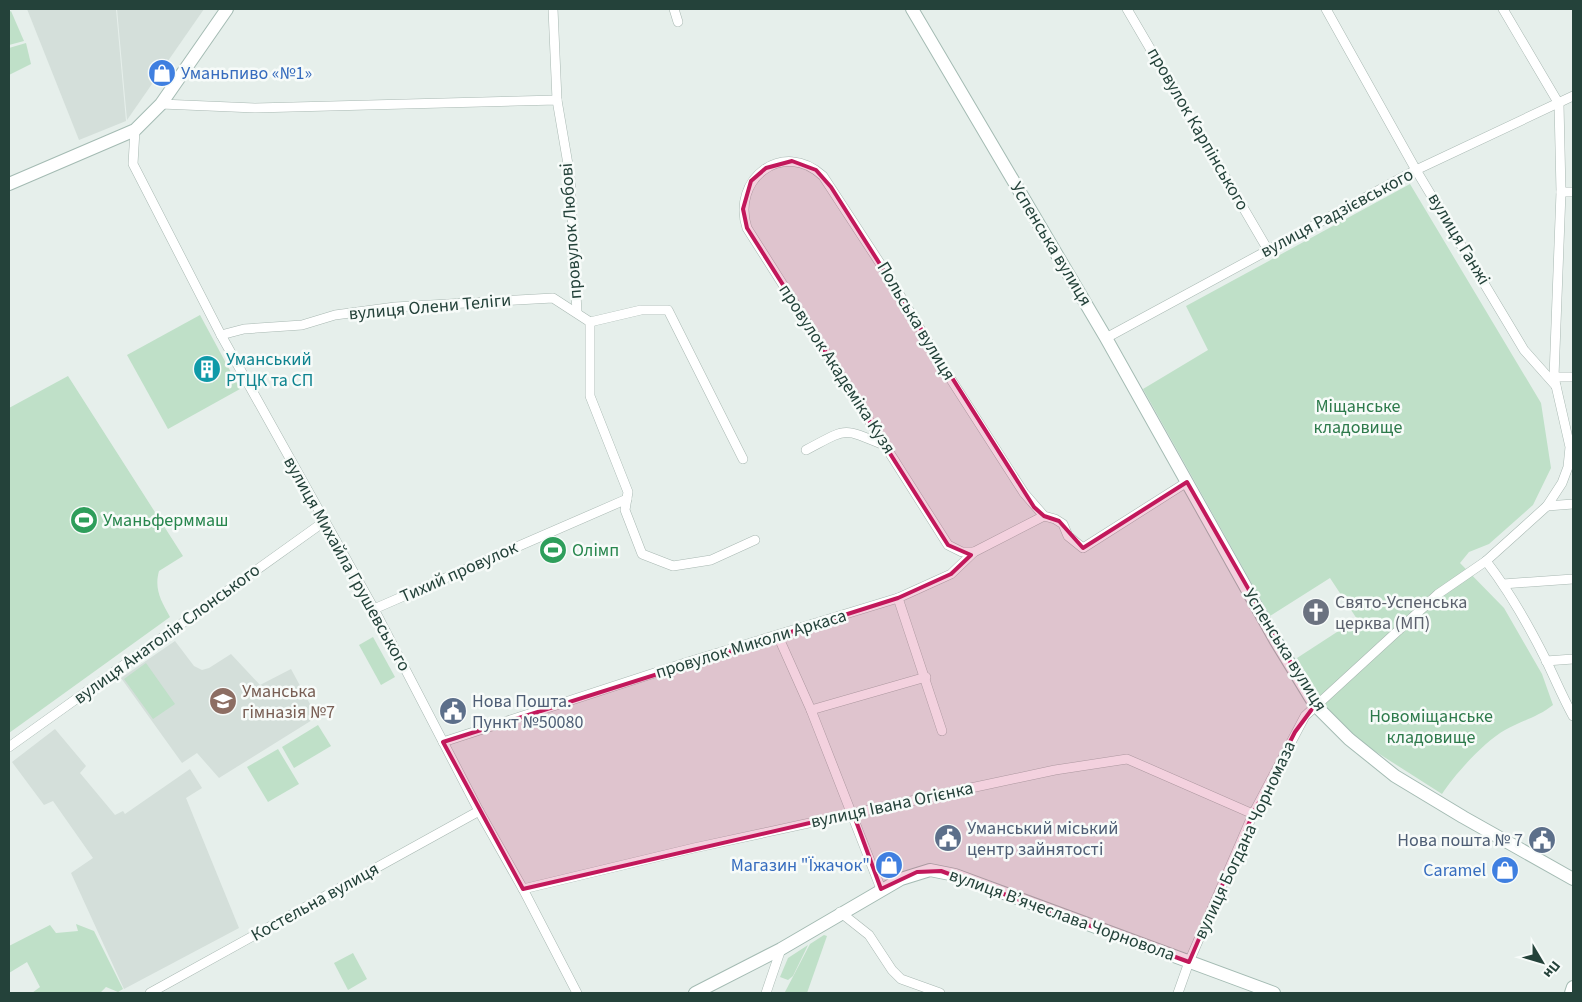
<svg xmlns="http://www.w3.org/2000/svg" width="1582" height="1002" font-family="'Source Sans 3',sans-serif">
<rect width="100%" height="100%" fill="#e6efeb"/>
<g fill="#d4dfda">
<path d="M27,9H116L126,121L79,140Z"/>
<path d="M117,9H204L127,120Z"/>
<path d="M175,641L194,666L202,670L209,668L231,654L260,685L291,669L317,717L219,778L197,753L182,763L121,678Z"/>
<path d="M55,729L86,766L80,773L115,815L123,811L125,814L190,769L202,788L186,798L239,928L124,989L71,873L93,858L53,801L44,805L12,762Z"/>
</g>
<g fill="#bfe0c8">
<path d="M11,11L24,41L9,45V12Z"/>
<path d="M26,43L31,64L9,75V48Z"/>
<path d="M1410,184L1541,403L1551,468L1533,505L1489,544L1469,552L1460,563L1504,608L1542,674L1553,705C1538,717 1521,721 1505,730C1484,742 1455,774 1442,794L1359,741L1327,709L1297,658L1357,619L1330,578L1270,616L1143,389L1208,350L1186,306Z"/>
<path d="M200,315L240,389L168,429L127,355Z"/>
<path d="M68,376L183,556L159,571C154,589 161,601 170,617L9,733V408Z"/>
<path d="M373,637L395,677L381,685L359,645Z"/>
<path d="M146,663L175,704L153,719L124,679Z"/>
<path d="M318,725L331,746L294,768L282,747Z"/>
<path d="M278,749L299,784L268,802L247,767Z"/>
<path d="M76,924L94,931L123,989L118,992L106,987L100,993H32L40,987L27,962L9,973V946L50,925L56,933L78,931Z"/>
<path d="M824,935L827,936L807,993L785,992L810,944Z"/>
<path d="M808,945L793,976L788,980L780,977L788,958Z"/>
<path d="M353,953L367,979L348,990L334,963Z"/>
</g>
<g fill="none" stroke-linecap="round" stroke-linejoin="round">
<g stroke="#a8b8b2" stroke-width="10">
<g id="street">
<path d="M553,9L557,100"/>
<path d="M674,9L678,22"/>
<path d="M1127,9L1268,250"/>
<path d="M1326,9L1416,170L1524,350L1556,386"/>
<path d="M1503,9L1559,104L1561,192L1554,377"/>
<path d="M161,104L255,108L557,100L570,176L577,313"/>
<path d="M135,130L133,164L221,335L374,609L479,811L523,889L577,993"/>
<path d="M1561,192H1573"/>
<path d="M590,322L641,310H668L743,459"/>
<path d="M221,335L244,329L302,325L335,315L395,307L553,298L590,322V396L628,492L625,510L642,554L673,566L711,560L755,540"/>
<path d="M1106,338L1416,170L1573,96"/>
<path d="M806,450C848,428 841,427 886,446"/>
<path d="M1547,506L1573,504"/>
<path d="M974,552H962L948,545L747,228C731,179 783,139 823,176L889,277L945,370L1024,493L1044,516L1055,519L1063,524L1068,536L1083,548L1187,482"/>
<path d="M1486,561C1509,591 1529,626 1546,660C1555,679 1563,698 1573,716"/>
<path d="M1503,584L1573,579"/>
<path d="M898,598L942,731"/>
<path d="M374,609L627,499"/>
<path d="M778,636L811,710L881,889"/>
<path d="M1546,661L1573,659"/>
<path d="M811,710L926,677"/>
<path d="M443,742L685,663L898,598L951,574L974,552L1044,516"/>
<path d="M9,747L325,521"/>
<path d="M523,889L694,848L966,789L1055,770L1127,759L1253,814"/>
<path d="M840,912L869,935L892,970L901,979L940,993"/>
<path d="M150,993L479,811"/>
<path d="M766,993L781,949"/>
<path d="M1178,993L1189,962L1253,814L1305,716L1438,594L1486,561L1547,506L1562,483L1568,467L1570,447L1554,377H1573"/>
</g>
</g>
<g stroke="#a4bbb3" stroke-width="14">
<g id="secondary">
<path d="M912,9L1106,338L1276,641L1315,705L1349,739L1395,776L1463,817L1573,879"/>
<path d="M9,184L135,130L161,104L227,9"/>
<path d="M695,993L781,949L901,879L930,870L955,875L1274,993"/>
<path d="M1571,993L1573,987"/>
</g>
</g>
<use href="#street" stroke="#fff" stroke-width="9"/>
<use href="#secondary" stroke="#fff" stroke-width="12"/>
</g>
<path fill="#c2185b" fill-opacity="0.2" stroke="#c2185b" stroke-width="4" stroke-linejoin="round" d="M792,161L816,170L831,187L1034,507L1044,516L1059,521L1083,548L1187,482L1315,705L1295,732L1253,814L1189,962L941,871L917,872L881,889L853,813L523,889L443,742L898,598L951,574L971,555L948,545L747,228L743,209L751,181L766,168Z"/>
<defs>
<g id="shop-disc" transform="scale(1.4375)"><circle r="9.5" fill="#3f7fe0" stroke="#f7fbf9"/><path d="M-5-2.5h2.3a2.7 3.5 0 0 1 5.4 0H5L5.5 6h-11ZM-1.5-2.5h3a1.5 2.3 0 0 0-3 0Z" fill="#fff"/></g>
<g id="building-disc" transform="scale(1.4375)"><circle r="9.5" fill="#0f9aa8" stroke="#f7fbf9"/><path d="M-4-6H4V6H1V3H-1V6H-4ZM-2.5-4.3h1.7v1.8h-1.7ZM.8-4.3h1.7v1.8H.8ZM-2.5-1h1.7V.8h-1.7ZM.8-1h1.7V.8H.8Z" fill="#fff"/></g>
<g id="stadium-disc" transform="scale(1.4375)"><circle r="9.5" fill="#2e9e5b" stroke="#f7fbf9"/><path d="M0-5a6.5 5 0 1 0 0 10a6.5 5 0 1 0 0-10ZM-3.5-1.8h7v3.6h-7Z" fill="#fff"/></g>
<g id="church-disc" transform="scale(1.4375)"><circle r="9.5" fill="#6b7280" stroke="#f7fbf9"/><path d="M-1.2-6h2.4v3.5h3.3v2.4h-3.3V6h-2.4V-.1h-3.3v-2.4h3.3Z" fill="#fff"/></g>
<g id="school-disc" transform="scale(1.4375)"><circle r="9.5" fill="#8d6e63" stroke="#f7fbf9"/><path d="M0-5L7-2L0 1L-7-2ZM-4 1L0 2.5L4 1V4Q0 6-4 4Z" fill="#fff"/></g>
<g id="civic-disc" transform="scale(1.4375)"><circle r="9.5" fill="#5c6f8a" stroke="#f7fbf9"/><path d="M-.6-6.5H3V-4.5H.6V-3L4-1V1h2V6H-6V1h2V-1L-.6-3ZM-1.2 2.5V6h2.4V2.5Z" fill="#fff"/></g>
</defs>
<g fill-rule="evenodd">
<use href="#shop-disc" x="162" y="73"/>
<use href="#building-disc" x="207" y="369"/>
<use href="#stadium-disc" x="84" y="520"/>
<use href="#stadium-disc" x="553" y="550"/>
<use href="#church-disc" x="1316" y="612"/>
<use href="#school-disc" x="223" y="701"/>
<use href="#civic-disc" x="453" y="711"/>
<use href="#civic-disc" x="948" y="838"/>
<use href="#civic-disc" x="1542" y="840"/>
<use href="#shop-disc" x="889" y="865"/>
<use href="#shop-disc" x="1505" y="870"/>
</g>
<g text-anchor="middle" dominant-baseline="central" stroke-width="5" stroke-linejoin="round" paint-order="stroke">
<g font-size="18" fill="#366cbe" stroke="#f7fbf9" text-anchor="end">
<text x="181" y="73" text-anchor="start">Уманьпиво «№1»</text>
<text x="870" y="865">Магазин "Їжачок"</text>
<text x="1486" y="870">Caramel</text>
</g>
<g font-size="18" fill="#24423a" stroke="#f7fbf9">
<text transform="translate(1198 129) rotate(60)">провулок Карпінського</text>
<text transform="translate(1337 213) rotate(-28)">вулиця Радзієвського</text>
<text transform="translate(571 231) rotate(-94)">провулок Любові</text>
<text transform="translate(1459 239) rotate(59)">вулиця Ганжі</text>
<text transform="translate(1051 244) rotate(59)">Успенська вулиця</text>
<text transform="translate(430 307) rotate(-5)">вулиця Олени Теліги</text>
<text transform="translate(916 321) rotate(59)">Польська вулиця</text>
<text transform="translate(837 369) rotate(57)">провулок Академіка Кузя</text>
<text transform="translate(347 564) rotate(61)">вулиця Михайла Грушевського</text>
<text transform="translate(459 572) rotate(-24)">Тихий провулок</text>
<text transform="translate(167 634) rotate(-36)">вулиця Анатолія Слонського</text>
<text transform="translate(751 644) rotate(-17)">провулок Миколи Аркаса</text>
<text transform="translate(1285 650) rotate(58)">Успенська вулиця</text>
<text transform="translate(892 805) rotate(-12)">вулиця Івана Огієнка</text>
<text transform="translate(1245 840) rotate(-65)">вулиця Богдана Чорномаза</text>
<text transform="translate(315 902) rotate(-29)">Костельна вулиця</text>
<text transform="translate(1062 915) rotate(20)">вулиця В’ячеслава Чорновола</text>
</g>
<g font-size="18" fill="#0d838f" stroke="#f7fbf9" text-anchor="start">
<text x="226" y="359">Уманський<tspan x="226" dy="21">РТЦК та СП</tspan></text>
</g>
<g font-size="18" fill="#2d7a4b" stroke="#f7fbf9">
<text x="1358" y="406">Міщанське<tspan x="1358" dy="21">кладовище</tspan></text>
<text x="1431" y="716">Новоміщанське<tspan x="1431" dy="21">кладовище</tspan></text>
</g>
<g font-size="18" fill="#27864d" stroke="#f7fbf9" text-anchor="start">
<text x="103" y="520">Уманьферммаш</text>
<text x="572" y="550">Олімп</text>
</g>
<g font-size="18" fill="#5b616d" stroke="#f7fbf9" text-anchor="start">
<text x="1335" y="602">Свято-Успенська<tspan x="1335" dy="21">церква (МП)</tspan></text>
</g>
<g font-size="18" fill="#785e54" stroke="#f7fbf9" text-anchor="start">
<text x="242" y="691">Уманська<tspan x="242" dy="21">гімназія №7</tspan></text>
</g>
<g font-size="18" fill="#4e5e75" stroke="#f7fbf9" text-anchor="start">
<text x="472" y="701">Нова Пошта.<tspan x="472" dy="21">Пункт №50080</tspan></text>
<text x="967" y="828">Уманський міський<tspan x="967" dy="21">центр зайнятості</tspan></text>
<text x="1523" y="840" text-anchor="end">Нова пошта № 7</text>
</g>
</g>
<rect width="1582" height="1002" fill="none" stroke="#24423a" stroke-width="20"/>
<g transform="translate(1542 962) rotate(128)" stroke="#f7fbf9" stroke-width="4" paint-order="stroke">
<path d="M0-4L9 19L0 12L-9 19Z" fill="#24423a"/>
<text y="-8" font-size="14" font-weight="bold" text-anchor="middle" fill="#24423a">Пн</text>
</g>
</svg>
